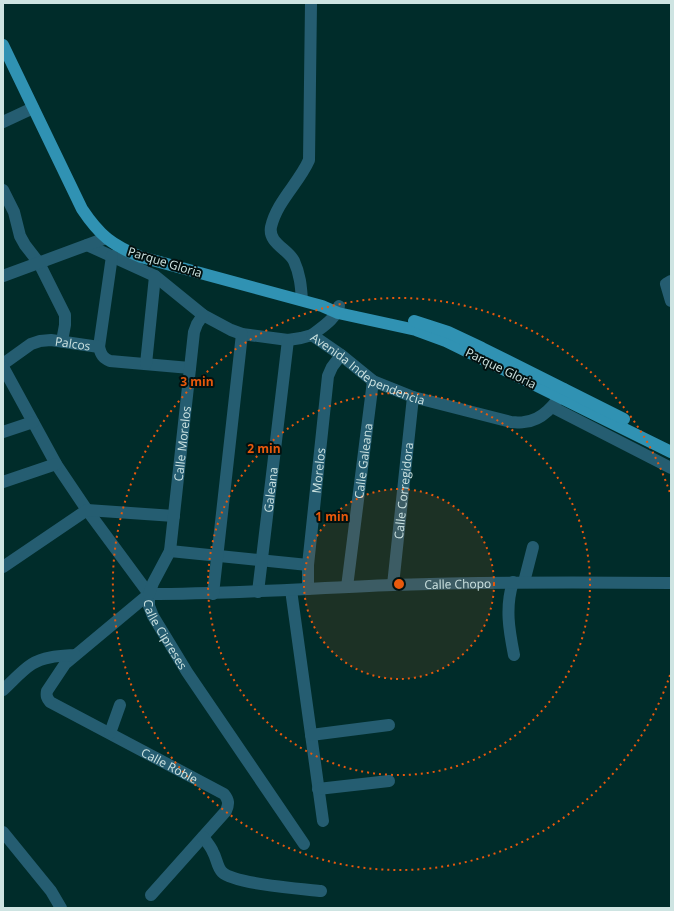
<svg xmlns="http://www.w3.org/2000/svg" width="674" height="911" font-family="'Open Sans',sans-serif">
<rect width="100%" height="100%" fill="#002c2a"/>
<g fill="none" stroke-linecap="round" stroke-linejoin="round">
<g stroke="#255d71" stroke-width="12">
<path d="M3,122L33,108"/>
<path d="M3,190L14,212L20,236L25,245L39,263L65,315V325L62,341"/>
<path id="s1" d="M87,245L155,276L203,315L231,330L242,334L288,340L301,338L312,335L341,355L373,381L413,397L511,422C515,422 520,423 524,422C542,421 556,404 564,389"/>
<path d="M3,276L106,238"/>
<path d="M671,281L666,284L671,301"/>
<path d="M302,300C301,286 300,274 294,261C288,249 268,243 271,227C277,201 299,183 309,160L311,3"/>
<path d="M312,335C322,327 336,319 339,306"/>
<path d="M99,347L112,256"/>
<path id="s2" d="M3,364L31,344L40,341L51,340L99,347C101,355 103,358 110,361L190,368"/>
<path d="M146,364L155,276"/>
<path id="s3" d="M3,367L56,464L87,510L149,594V606L153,616L187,672L304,844"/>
<path d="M552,407L671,468"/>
<path d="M3,432L33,422"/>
<path d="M3,482L56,464"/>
<path d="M170,551L308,565"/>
<path d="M3,567L87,510L174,516"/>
<path d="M513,582C505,607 509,630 514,655"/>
<path d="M524,582L533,547"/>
<path id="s4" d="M393,585L413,397"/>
<path id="s5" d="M347,587L373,381"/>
<path id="s6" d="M308,589V565L328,376L332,367L341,355"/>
<path d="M291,590L323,821"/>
<path id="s7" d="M258,592L288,340"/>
<path id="s8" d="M149,594C230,594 312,588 393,585C486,582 578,582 671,583"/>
<path id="s9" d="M149,594L65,664L47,691C46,696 47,698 50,702L224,794C229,800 229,804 226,811L151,895"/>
<path id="s10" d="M149,594L153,583L170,551L194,332L197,324L203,315"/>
<path d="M213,594L242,334"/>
<path d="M3,690C12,682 21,671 32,664C45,656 61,656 75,655"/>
<path d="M110,733L120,705"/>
<path d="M311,735L389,725"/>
<path d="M318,789L389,781"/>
<path d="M3,832L51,891L61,908"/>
<path d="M203,837C207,842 211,847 213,852C217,859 217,867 222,872C234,884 302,889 321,891"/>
</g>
<g stroke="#3092b3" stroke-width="12">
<path d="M3,45L82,209C100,236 112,245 141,257L322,306L338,313L416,330L446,341L671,452"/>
<path d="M414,321L448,332L482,348L624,419"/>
</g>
</g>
<circle cx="399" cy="584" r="95" fill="#e8590c" fill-opacity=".12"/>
<g fill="none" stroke="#e8590c" stroke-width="2" stroke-dasharray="2 4">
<circle cx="399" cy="584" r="95"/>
<circle cx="399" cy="584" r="191"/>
<path d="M670 675A286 286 0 1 1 670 493"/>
</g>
<g text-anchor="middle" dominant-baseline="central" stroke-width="4" stroke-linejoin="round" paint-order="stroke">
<g font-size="12" fill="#cee4e2" stroke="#021110">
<text transform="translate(165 262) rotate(17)">Parque Gloria</text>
<text stroke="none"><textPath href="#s2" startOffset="77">Palcos</textPath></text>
<text transform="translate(501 368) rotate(26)">Parque Gloria</text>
<text stroke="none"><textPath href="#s1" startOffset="317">Avenida Independencia</textPath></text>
<text stroke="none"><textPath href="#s10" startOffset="156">Calle Morelos</textPath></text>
<text stroke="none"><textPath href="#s5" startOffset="127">Calle Galeana</textPath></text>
<text stroke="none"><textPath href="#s6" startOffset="119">Morelos</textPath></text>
<text stroke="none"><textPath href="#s7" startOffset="103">Galeana</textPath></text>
<text stroke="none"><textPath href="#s4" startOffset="95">Calle Corregidora</textPath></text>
<text stroke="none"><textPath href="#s8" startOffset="309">Calle Chopo</textPath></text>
<text stroke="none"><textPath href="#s3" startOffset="315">Calle Cipreses</textPath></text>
<text stroke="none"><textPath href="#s9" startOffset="289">Calle Roble</textPath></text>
</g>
</g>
<circle cx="399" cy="584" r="6" fill="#e8590c" stroke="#021110" stroke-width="2"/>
<g font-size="12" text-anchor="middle" font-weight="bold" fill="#e8590c" stroke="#021110" stroke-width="4" stroke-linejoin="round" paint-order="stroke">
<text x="197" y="386">3 min</text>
<text x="264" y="453">2 min</text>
<text x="332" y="521">1 min</text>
</g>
<rect width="674" height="911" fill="none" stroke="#cee4e2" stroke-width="8"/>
</svg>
